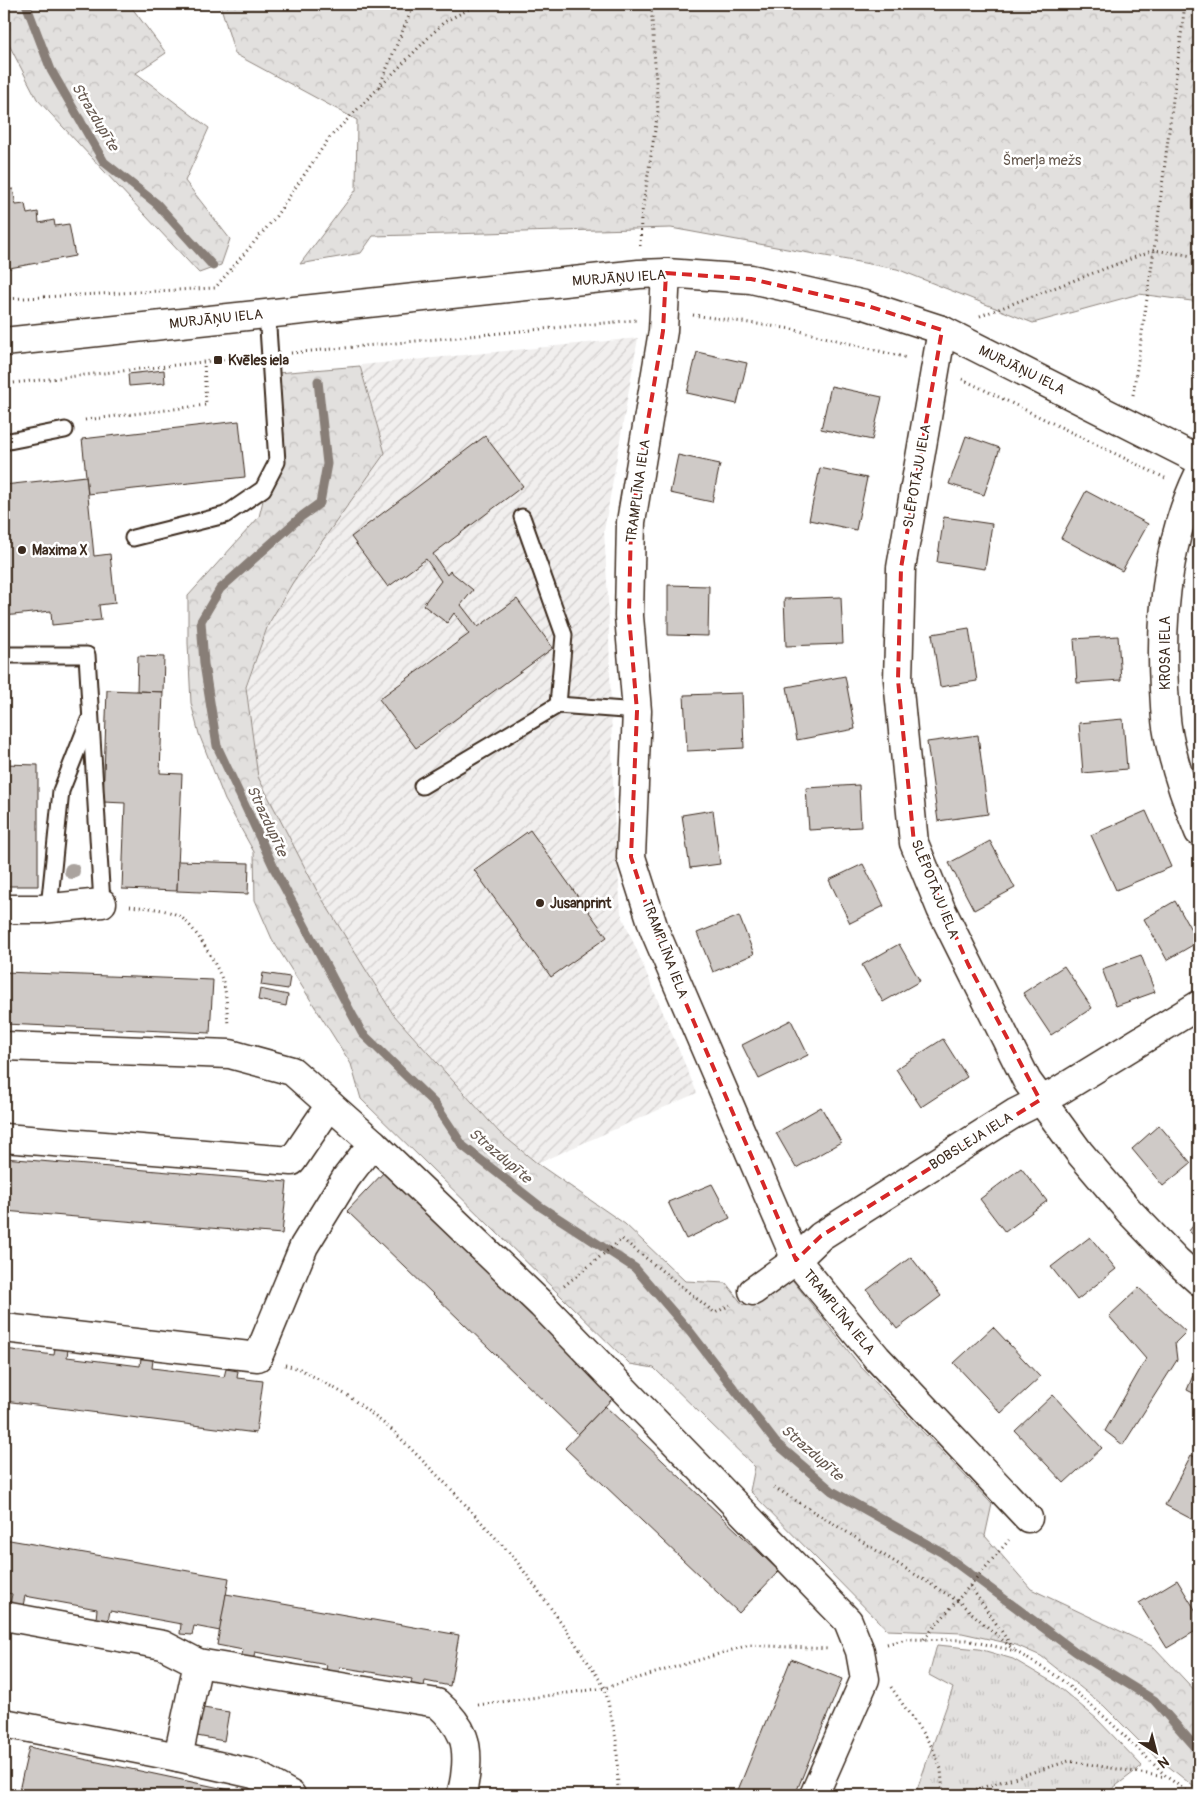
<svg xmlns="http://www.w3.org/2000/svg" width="1203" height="1799" font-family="Pangolin,sans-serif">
<defs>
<pattern id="industrial-furrows" width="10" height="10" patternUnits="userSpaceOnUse" patternTransform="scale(1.25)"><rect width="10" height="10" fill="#f1efee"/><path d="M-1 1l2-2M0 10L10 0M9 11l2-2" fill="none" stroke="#d0cdcc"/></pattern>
<pattern id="grass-tufts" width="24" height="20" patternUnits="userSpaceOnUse" patternTransform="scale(1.25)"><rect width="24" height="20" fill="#e2e0de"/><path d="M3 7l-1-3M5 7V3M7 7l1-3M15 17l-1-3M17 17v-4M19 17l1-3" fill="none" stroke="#c3c0be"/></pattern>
<pattern id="forest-crowns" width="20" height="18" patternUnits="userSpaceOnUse" patternTransform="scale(1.25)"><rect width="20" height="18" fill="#e2e0de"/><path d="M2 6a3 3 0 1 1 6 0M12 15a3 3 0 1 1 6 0" fill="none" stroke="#c3c0be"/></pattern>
</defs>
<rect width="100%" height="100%" fill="#fff"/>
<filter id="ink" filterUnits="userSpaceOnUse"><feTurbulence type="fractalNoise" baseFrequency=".02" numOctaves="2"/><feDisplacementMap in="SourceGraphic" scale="10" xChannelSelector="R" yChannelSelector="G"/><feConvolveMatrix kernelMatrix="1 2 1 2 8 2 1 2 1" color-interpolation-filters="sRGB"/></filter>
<g filter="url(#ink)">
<path fill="url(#industrial-furrows)" d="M638,338L604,531L608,600L614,816L621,913L697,1093L538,1163L500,1132L393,1013L316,889L258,777L247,687L268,626L293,582L385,452L361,365Z"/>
<path fill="url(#grass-tufts)" stroke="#8e857e" d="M937,1645L979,1649L1013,1659L1054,1683L1097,1719L1142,1766L1104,1795H915L953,1688L929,1675Z"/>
<g fill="url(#forest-crowns)" stroke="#8e857e">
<path d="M4,4H129L166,53L136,73L209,128L185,181L230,239L221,265L199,273L37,99L4,35Z"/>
<path d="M220,4H1199V302L1139,294L1033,323L897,269L671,228L373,236L361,253L300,264L356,190L357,120L235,54Z"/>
<path d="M360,366L385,453L293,582L268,625L246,687L258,777L316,889L393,1014L499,1132L538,1164L625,1224L685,1281L726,1283L743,1305L790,1277L861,1367L992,1504L985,1536L1031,1589L1154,1647L1199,1695V1791L1147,1749L1104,1706L1041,1656L1016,1645L962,1633L887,1630L750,1491L755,1467L654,1368L630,1364L361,1099L351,1064L272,939L255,900L254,852L225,800L199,734L191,703L188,643V596L259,517L275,451L277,373Z"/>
</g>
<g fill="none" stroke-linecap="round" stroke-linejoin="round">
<g stroke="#887e77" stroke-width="9">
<path d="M26,4L51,70L104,162L157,204L213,266"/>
<path d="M318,381L327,464L320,503L302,516L220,589L201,621L204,664L217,746L275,870L362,1033L435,1104L463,1146L541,1207L635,1268L691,1333L776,1443L832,1491L941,1552L1076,1652L1154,1700L1199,1751"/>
</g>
</g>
<g fill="#cfcac7" stroke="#3b2a1e">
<path d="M13,189L16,205L25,204L27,214L38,212L39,223L54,220L55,226L69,224L75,256L4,269V190Z"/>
<path d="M697,352L747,363L737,404L687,393Z"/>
<path d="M164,370L165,383L129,386L128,374Z"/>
<path d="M831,386L882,397L872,440L821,429Z"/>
<path d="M239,421L245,477L88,494L82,439Z"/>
<path d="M485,436L523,486L433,554L447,575L450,571L473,590L461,605L478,627L517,599L553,648L416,748L379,699L469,634L454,613L447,623L423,605L441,581L426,559L388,587L351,537Z"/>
<path d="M966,436L1000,448L984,495L949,484Z"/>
<path d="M678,455L720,464L712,502L670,493Z"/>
<path d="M820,468L867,478L856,530L809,520Z"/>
<path d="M86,476L94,556L110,554L115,603L99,605L101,620L52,625L51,611L4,616V485Z"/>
<path d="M1086,491L1148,524L1122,571L1061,538Z"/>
<path d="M944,517L992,524L985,569L937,562Z"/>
<path d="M668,585L709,586L708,636L668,635Z"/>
<path d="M841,597L843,644L786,646L784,599Z"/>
<path d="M969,628L977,681L940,687L932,634Z"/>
<path d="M1118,636L1121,680L1077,683L1074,639Z"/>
<path d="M138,656L164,657L163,692L137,691Z"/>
<path d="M845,676L855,729L797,740L787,687Z"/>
<path d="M107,690L163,692L160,773L182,774L177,891L122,889L125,803L103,802Z"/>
<path d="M742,693L744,748L687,751L684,695Z"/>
<path d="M1123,719L1127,769L1083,773L1079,723Z"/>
<path d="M978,735L988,814L938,821L927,742Z"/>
<path d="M4,764L38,765V886H4Z"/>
<path d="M859,785L861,827L809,830L806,788Z"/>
<path d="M713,810L720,864L690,868L682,815Z"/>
<path d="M1146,811L1171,867L1116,890L1091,835Z"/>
<path d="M530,830L607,937L551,977L474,870Z"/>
<path d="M990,841L1015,888L974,910L949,863Z"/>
<path d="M178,861L249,863L248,894L177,891Z"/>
<path d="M863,864L884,906L850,923L829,880Z"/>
<path d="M1175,901L1198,942L1167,960L1144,919Z"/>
<path d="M739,916L754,954L713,972L697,933Z"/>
<path d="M899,944L920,981L883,1002L862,965Z"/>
<path d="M1141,955L1155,992L1116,1006L1102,969Z"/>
<path d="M1064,966L1092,1008L1051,1035L1023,993Z"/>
<path d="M4,972L213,980L210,1033L4,1024Z"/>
<path d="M263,973L290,977L288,989L261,985Z"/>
<path d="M260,989L288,995L286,1006L258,1000Z"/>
<path d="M791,1020L808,1055L759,1079L742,1045Z"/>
<path d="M943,1039L967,1077L921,1107L896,1069Z"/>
<path d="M821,1107L841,1142L796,1168L776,1133Z"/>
<path d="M1159,1125L1191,1163L1163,1186L1132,1149Z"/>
<path d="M4,1158L287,1182L282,1234L4,1211Z"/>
<path d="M1021,1168L1047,1201L1005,1232L980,1199Z"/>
<path d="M386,1170L618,1393L578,1434L347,1211Z"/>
<path d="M712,1184L730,1218L686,1239L668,1202Z"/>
<path d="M1199,1218V1240L1189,1231Z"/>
<path d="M1090,1237L1116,1269L1077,1300L1051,1267Z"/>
<path d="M911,1257L941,1296L897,1329L867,1290Z"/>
<path d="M1139,1288L1186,1332L1175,1343L1177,1360L1123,1445L1105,1431L1146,1359L1109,1316Z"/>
<path d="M993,1327L1040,1377L1001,1413L954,1363Z"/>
<path d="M55,1348L68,1349L67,1357L140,1366L141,1358L153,1360L152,1368L224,1377L226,1369L238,1371L237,1378L263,1381L256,1433L4,1401V1349L54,1355Z"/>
<path d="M1199,1361V1396L1187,1390Z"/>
<path d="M1053,1395L1102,1448L1064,1483L1015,1431Z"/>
<path d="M605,1406L779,1571L739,1613L565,1448Z"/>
<path d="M1191,1455L1199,1459V1523L1165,1505Z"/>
<path d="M4,1539L229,1578L220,1631L194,1626L192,1635L180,1634L181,1624L110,1611L108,1621L96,1619L97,1609L25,1596L23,1606L10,1604L12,1594L4,1592Z"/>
<path d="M1177,1580L1199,1616V1629L1167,1648L1139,1603Z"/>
<path d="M226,1594L459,1635L450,1686L425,1681L423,1692L410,1689L412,1679L340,1667L338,1677L325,1674L327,1665L255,1652L253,1662L241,1660L243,1650L217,1645Z"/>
<path d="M791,1659L842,1679L795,1795H736Z"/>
<path d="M203,1708L229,1712L224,1741L197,1736Z"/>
<path d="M29,1747L60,1754L253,1795H18Z"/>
</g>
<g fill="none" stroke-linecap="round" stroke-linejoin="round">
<g stroke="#3b2a1e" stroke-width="19">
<g id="service">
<path d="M4,442L65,430"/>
<path d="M522,517L564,635L558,705"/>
<path d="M133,538L225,515L263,489L277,462L267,313"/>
<path d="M4,655H87L102,903"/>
<path d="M422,786L558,705L637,711"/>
<path d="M49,908L61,791L89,720"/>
</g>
</g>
<g stroke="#3b2a1e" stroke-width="31">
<g id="minor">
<path d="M666,273L663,331L631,522L629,616L637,711L631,857L654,929L796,1260L877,1358L1028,1518"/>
<path d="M942,330L901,568L898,680L914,843L941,909L1027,1081L1079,1152L1129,1211L1176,1260L1199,1281"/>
<path d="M1199,474C1167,540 1160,617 1164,689C1165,702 1165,715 1167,727C1173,764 1185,798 1199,832"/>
<path d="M4,909H41L102,903"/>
<path d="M4,1046L230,1054L292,1071L373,1143L542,1305L848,1621L860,1651L865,1679L814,1795"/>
<path d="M4,1138L292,1161L330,1105"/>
<path d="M753,1291L796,1260L821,1236L1015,1113L1057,1092L1199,1005"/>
<path d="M4,1328L258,1357L304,1246L346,1178L373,1143"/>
<path d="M4,1616L163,1645L198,1663L437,1703C447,1712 458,1724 463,1737C469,1753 466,1779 461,1795"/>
<path d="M4,1723L178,1757L254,1774L291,1795"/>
<path d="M178,1757L198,1663"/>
</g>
</g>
<g stroke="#3b2a1e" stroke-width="31">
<path id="tertiary" d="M4,342L639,274L666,273L751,279L865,305L942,330L1199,460"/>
</g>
<g stroke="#3b2a1e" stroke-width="3" stroke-dasharray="1 4" stroke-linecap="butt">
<path d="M379,87L414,4"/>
<path d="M640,246L641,219L658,111L651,4"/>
<path d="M4,299L215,288L274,219L330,137L444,22L479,4"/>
<path d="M693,315L792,329L907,358"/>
<path d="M980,316L1154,250L1199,257"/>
<path d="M291,353L636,320"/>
<path d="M962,379L1165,478"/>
<path d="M4,384L248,357"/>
<path d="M1133,395L1154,250L1185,4"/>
<path d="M85,420L206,405L204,362"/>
<path d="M130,906C146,908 164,908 179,916C194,924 223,973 225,990C227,1001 227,1013 228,1025"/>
<path d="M564,1286L622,1239L715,1313L730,1305"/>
<path d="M285,1365L300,1369L350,1397L392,1430L452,1490L515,1559L566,1629L605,1688L617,1744L618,1795"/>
<path d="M774,1487L958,1601L1014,1650"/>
<path d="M970,1586L1011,1645"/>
<path d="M924,1639L1009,1540"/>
<path d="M887,1644L907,1639L967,1640L1015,1651L1058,1677L1109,1721L1167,1777L1192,1795"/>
<path d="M891,1687L932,1747L941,1769L943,1795"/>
<path d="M478,1705L605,1688L749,1645L829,1649"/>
<path d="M866,1795L872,1792L892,1795"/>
<path d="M947,1795L971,1791L1069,1761L1165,1777"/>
</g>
<use href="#service" stroke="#fff" stroke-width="15"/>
<use href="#minor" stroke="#fff" stroke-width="28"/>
<use href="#tertiary" stroke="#fff" stroke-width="28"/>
</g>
<circle fill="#aaa39e" cx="72" cy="871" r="8"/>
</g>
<path fill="none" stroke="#d62828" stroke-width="4" stroke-dasharray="10 6" stroke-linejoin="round" d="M666,273L751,279L865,305L942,330L901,568L898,680L914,843L968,964L1040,1100L821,1236L796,1260L654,929L631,857L637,711L629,616L631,522L663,331Z"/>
<g fill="#3b2a1e" stroke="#fff" stroke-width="2">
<rect x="213" y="355" width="10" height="10" rx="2.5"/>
<circle cx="22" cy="550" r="5"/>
<circle cx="540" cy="903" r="5"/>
</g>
<g text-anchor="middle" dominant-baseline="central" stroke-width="5" stroke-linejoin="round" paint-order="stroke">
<g font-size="14" fill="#65584e" stroke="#fff">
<text x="1042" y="160">Šmerļa mežs</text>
</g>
<g font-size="14" fill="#3b2a1e" stroke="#fff">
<text transform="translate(619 278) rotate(-4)">MURJĀŅU IELA</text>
<text transform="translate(216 319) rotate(-6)">MURJĀŅU IELA</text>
<text transform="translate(1022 370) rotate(26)">MURJĀŅU IELA</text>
<text transform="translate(917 476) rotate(-80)">SLĒPOTĀJU IELA</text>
<text transform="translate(638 491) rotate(-82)">TRAMPLĪNA IELA</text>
<text transform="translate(1165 653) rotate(-90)">KROSA IELA</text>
<text transform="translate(935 889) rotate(68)">SLĒPOTĀJU IELA</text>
<text transform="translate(665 949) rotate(69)">TRAMPLĪNA IELA</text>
<text transform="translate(971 1141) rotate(-32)">BOBSLEJA IELA</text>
<text transform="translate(839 1312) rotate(51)">TRAMPLĪNA IELA</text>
</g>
<g font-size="14" font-weight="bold" fill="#3b2a1e" stroke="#fff" text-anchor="start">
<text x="228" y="360">Kvēles iela</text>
<text x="32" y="550">Maxima X</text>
<text x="550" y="903">Jusanprint</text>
</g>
<g font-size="15" font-style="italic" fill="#685b52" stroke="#fff">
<text transform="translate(95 117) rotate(59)">Strazdupīte</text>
<text transform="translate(267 821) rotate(65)">Strazdupīte</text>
<text transform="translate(500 1156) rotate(40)">Strazdupīte</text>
<text transform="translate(812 1453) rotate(41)">Strazdupīte</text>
</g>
</g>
<rect width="1203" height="1799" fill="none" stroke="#fff" stroke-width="20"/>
<rect x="10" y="10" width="1183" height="1779" fill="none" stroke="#3b2a1e" stroke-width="2" filter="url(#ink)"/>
<g transform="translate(1156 1752) rotate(144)" stroke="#ffffff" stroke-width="4" paint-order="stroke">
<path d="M0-4L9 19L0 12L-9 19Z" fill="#3b2a1e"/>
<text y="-8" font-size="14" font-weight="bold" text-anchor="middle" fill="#3b2a1e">N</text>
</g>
</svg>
